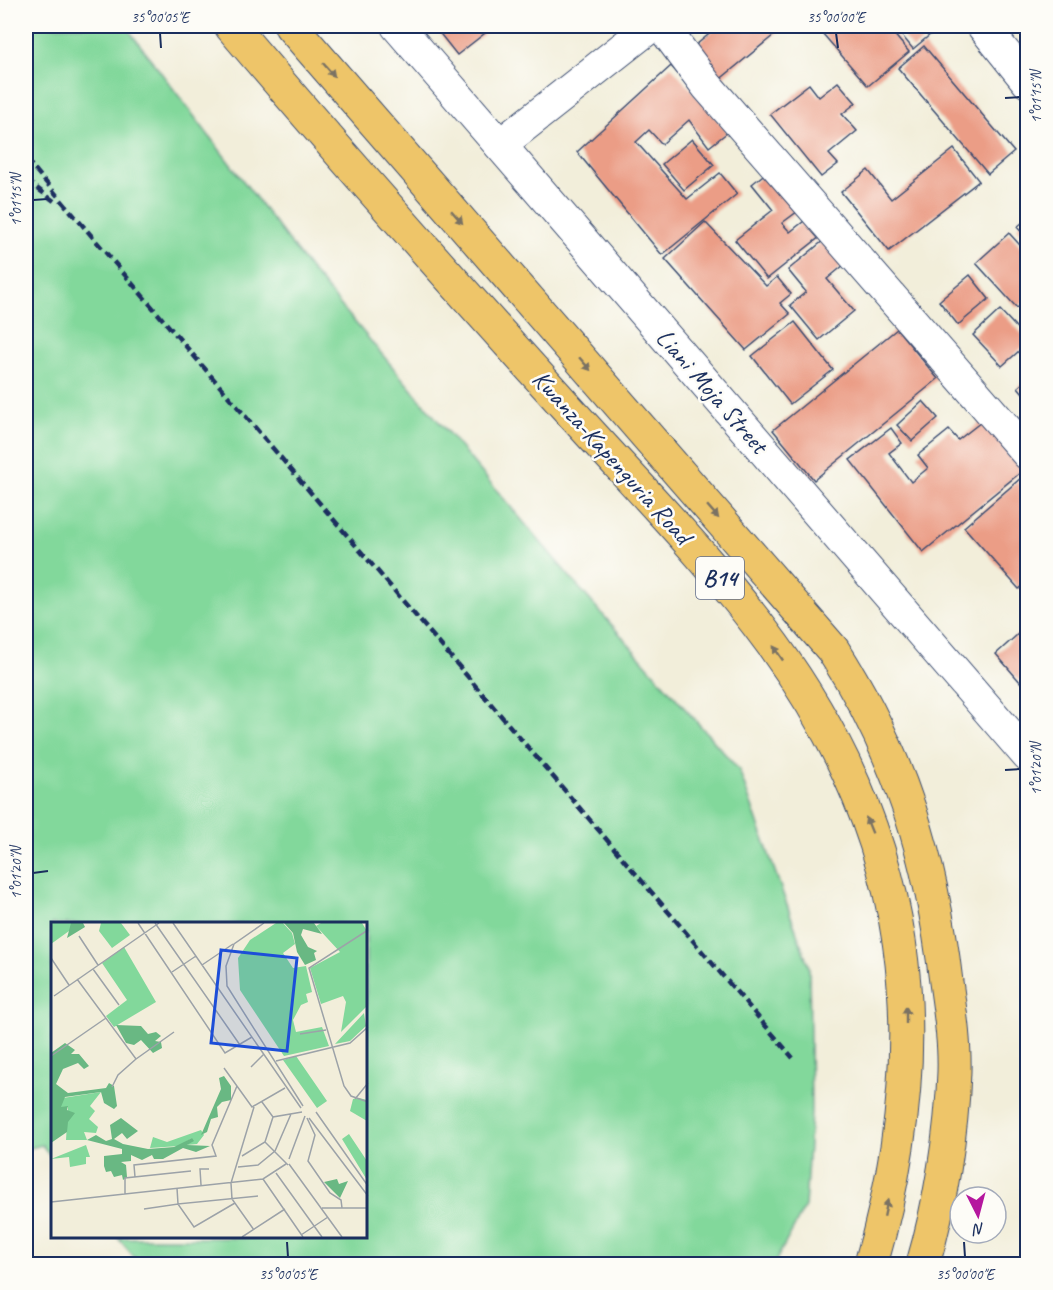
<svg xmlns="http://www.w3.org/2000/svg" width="1053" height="1290" font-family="Caveat,sans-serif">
<rect width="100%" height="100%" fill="#fdfcf7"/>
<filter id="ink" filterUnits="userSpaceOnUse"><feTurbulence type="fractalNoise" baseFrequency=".0167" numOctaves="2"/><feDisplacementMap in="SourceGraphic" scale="12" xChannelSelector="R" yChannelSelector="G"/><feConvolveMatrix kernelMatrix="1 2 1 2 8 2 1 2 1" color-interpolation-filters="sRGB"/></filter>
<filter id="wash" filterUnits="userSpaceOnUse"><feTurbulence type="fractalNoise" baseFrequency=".008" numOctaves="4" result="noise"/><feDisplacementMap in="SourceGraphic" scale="24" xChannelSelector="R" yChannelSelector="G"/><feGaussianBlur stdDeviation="1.35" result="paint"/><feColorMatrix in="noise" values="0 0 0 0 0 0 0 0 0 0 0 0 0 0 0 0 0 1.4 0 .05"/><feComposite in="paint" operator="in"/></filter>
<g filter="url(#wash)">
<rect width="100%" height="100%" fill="#f2eeda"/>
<path fill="#82d89b" stroke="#4e847c" stroke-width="1.5" d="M26,26H124L128,29L310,269L575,583L739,770L809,967L811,1112L805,1207L774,1264H140L118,1238H366V924H52V1158L42,1145L26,1149Z"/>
<g id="blocks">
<g fill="#eb9d86">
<path d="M434,26H494L457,55Z"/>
<path d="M719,26H785L718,81L691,49Z"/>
<path d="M816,26H887L909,52L868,86Z"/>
<path d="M894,26H924L931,34L913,49Z"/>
<path d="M924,46L1014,152L988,174L898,68Z"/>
<path d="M671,66L728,132L709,147L689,120L662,144L649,130L636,142L687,199L720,173L737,194L662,255L577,152Z"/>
<path d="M838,82L856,103L842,114L857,131L829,154L838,164L821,177L770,114L809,84L819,97Z"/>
<path d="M692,139L714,165L684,190L662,164Z"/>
<path d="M954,149L979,181L889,251L841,192L868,170L891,199Z"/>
<path d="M767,172L798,211L782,223L790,232L808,218L821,236L767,279L735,240L773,210L752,184Z"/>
<path d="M1028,218V239L1017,227Z"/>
<path d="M705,222L766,286L777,277L791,294L780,303L790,314L746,350L665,259Z"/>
<path d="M1009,233L1028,254V299L1017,308L976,263Z"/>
<path d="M824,240L844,265L827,279L854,311L819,340L790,305L806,292L788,270Z"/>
<path d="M970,275L989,299L958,325L939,301Z"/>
<path d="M1000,310L1028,340V343L1002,366L973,335Z"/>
<path d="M795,322L833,370L790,404L752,356Z"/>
<path d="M897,329L938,379L814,480L773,430Z"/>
<path d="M1028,379V399L1018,387Z"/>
<path d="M923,401L938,418L912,441L897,425Z"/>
<path d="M985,419L1026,468L923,552L850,460L891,428L902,443L889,453L911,482L928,468L918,455L949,430L958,440Z"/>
<path d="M1028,472V582L1019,589L964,527Z"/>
<path d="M1028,625V691L996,654Z"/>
</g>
</g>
</g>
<g filter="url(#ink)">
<use href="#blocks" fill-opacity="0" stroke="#3b4c71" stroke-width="1.5"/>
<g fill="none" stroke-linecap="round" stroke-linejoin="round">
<g stroke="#3b4c71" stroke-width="34">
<g id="minor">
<path d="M397,26L1028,756"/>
<path d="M662,26L707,86L1028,454"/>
<path d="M983,26L1028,82"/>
<path d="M500,145L651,26"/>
</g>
</g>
<g stroke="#3b4c71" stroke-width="35">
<g id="trunk">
<path d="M231,26C341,156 454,283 569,410C638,487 712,561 773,645C914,839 936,1038 871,1264"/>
<path d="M291,26L833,650C900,754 932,860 946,982C950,1011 955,1042 954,1072C952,1133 940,1206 923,1264"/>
</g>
</g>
<use href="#minor" stroke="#fff" stroke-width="32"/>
<use href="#trunk" stroke="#eec569" stroke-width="33"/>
<g stroke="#1b2f5e" stroke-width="4.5" stroke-dasharray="9 4.5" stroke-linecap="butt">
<path d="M26,159L793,1058"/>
<path d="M26,180L54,201"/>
</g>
</g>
<defs><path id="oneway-solid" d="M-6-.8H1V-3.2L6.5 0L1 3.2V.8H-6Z" transform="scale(1.5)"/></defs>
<g fill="#7a7263">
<use href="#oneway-solid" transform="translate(329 70) rotate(49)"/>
<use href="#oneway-solid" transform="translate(457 217) rotate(49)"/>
<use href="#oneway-solid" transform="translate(585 364) rotate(49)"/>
<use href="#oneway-solid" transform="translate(713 512) rotate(49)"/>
<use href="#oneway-solid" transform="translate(778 653) rotate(-124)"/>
<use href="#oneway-solid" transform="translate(869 825) rotate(-112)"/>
<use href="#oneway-solid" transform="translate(906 1015) rotate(-90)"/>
<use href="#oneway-solid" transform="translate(886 1208) rotate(-78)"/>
</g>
</g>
<path fill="none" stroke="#1b2f5e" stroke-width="2" d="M160,33L161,48M836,33L838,48M1005,98L1020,97M33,200L48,199M1005,770L1020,769M33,873L48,871M287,1242L288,1257M964,1242L965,1257"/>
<g text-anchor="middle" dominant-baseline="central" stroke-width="5" stroke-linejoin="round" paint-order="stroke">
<rect fill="#fdfcf7" stroke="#5f6c8c" stroke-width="1.5" x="696" y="557" width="48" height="42" rx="4.5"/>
<g font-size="24" font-weight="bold" fill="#1b2f5e">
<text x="720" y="578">B14</text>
</g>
<g font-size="26" fill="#1b2f5e" stroke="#fdfcf7">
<text transform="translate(712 391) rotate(49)">Liani Moja Street</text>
<text transform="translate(612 457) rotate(48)">Kwanza-Kapenguria Road</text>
</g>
</g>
<g transform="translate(51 922)">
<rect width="316" height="316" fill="#f2eeda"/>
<path d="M0,1H23L25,4L0,22ZM50,1H70L79,13L61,26L48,9ZM225,1H232L241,11L244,22L232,31L242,46L255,44L261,70L255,72L257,80L250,83L242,98L245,110L271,105L278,124L233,134L189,68L187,36L199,18ZM270,1H311L316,9V84L290,110L295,80L292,74L270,82L259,46L289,30L265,4ZM73,25L105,80L63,105L55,94L76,78L51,41ZM313,91L315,104L299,119L284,122ZM245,134L276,179L266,186L232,138ZM50,170L39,184L44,189L38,197L47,205L45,211L33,210L36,218H15L17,185H9L12,176ZM308,176L316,178V199L299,189L302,177ZM150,208L153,213L146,222L136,223L141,216L128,224L99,226L102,215L116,220ZM298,212L316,239V258L291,217ZM35,223L39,235H35V242L19,245L18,235L0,237Z" fill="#82d89b"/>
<path d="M20,1H32L34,5L16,16ZM233,1H263L271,12L252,7L250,13L257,25L266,29L263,31L265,38L254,43L246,30L242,11ZM65,103L90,104L97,112L105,110L110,114L104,119L110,120L111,126L102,131L90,118L83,123L75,121ZM14,121L24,128L20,132H28L38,144L33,147L27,141L12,147L5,162L17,171L55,166L58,161L63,164L66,184L63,187L53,181L50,170L14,175L10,185L17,184L16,188L24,191L17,200L16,210L0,221V131ZM173,154L180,164V178L171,180L166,185L167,195L160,197L156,210L150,213L170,167L168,156ZM70,196L87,209L76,217L71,211L63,217L72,222L97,227L123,225L141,216L143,219L136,223L159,224L145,230L132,226L112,237H103L101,233L91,238L80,233V239L70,240L75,243L76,255L72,258L71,253L63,255L60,249L55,250L53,244V234L71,232V227L36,218L45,213L55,219L61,217L59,203ZM286,257L288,262L297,259L289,276L273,260Z" fill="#69b883"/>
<path fill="none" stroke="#9ca2a8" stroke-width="1.5" d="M87,1L174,131L201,115M104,1L189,123M122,1L250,186M213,1L183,22L175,44L176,64L252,184M317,8L258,46L293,164L300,174L317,180M28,14L47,43M0,36L18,63M151,43L182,22M42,47L68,83M121,50L145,34M26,57L85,137L123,110M3,74L108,1M249,112L275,108M0,134L55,96M225,139L299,121L317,105M200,145L213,132M173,146L201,185L234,166M61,165L67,153L85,137M304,177L317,161M211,180L222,195M265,190L317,264M256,196L264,213L257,239L279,271L290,278L291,286M258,196L317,274M214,220L237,243M191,234L214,220L222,195L251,190M238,237L254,194M238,242L291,315M187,245L207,243L224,229L240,192M225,251L271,315M84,255L83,243L165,234L161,223L186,164M212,257L252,315M150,263L149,247H158M126,266L127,282L207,274M74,272V256L140,249M0,280L212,257L235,242M271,286H317M93,287L127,282L143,305L184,281M203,308L181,277L180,261L203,185M250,313L277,295M191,315L234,287"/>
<path fill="#1d4ed8" fill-opacity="0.15" stroke="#1d4ed8" stroke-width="3" d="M170,28L246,36L236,129L160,121Z"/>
<rect width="316" height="316" fill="none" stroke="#1b2f5e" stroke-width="3"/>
</g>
<rect width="1053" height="1290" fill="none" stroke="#fdfcf7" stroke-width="66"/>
<g transform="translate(978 1215) rotate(174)"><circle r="28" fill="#fdfcf7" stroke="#a3aaba" stroke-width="1.5"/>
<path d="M0-4.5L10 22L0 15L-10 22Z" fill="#b5179e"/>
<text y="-9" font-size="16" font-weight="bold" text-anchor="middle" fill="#1b2f5e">N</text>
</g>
<rect x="33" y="33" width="987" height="1224" fill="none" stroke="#1b2f5e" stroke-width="2"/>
<g font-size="15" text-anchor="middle" fill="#1b2f5e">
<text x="160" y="22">35°00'05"E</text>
<text x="836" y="22">35°00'00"E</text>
<text transform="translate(1036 97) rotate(-90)" y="5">1°01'15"N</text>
<text transform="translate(16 200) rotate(-90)" y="5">1°01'15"N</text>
<text transform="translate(1036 769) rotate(-90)" y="5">1°01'20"N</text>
<text transform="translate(16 873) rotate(-90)" y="5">1°01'20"N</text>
<text x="288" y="1279">35°00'05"E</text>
<text x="965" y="1279">35°00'00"E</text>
</g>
</svg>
